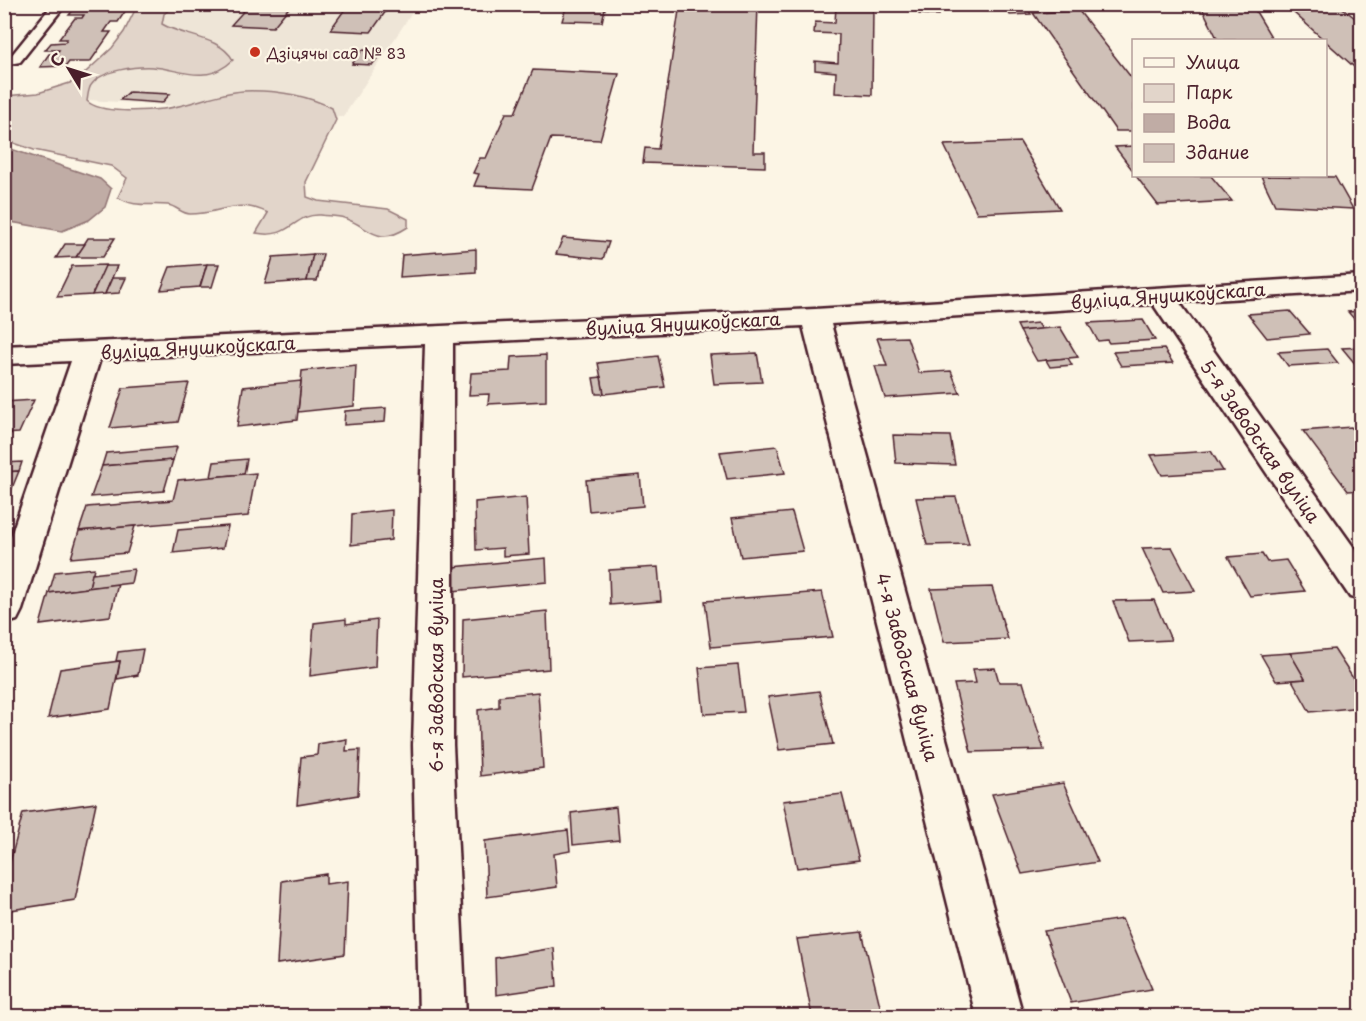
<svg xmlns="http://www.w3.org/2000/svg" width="1366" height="1021" font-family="'Playpen Sans',sans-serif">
<rect width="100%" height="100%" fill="#fcf5e5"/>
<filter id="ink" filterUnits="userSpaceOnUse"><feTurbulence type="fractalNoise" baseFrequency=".0167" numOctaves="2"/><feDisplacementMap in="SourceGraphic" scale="12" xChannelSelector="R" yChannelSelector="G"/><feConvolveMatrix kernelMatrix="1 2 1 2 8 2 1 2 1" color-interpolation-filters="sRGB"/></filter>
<g filter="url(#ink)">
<path fill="#eee5d7" d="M176,5H417L343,117L74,99Z"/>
<path fill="#e2d5ca" stroke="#967a7a" stroke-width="1.5" d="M138,4L175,5L164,14L162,24C183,37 220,36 233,60C226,67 214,74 204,74C187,76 170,68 153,67C137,66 102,70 92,84C88,88 88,96 87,101C100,114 145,111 163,109C190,106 215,93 243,91C273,90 306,95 332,108L336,120L306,182L307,197L318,201L388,209L408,219V227C376,248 371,227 344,218C338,216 328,216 321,215C293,213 292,240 256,233L268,213C235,197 222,214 190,214C182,214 176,206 168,205C152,203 132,208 118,197L127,178L111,166L34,150L5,140V96L38,93L76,81L112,48L124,32Z"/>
<path fill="#c0aca5" stroke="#917474" stroke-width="1.5" d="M5,147L100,179L111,189L105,207L89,220L62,231L5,221Z"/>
<g fill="#cfc0b7" stroke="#4a1f2b" stroke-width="1.5">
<path d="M91,4H130L118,22H111L104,32H111L90,62H69L66,66L40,67L49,54H56L59,50H45L51,43L65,42L67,39H59L75,18H82L84,15H69L75,8H89Z"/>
<path d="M250,4H292L273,27L231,25Z"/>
<path d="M329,4H391L371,32L330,30L348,5Z"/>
<path d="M567,4H606L602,22L562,21Z"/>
<path d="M680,4H758L753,152H765V167L643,163L645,148L658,149Z"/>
<path d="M918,4H937L939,15L919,14Z"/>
<path d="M1004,4H1025L1031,14L1010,15Z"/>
<path d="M1200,4L1252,5L1273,40H1218Z"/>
<path d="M1284,4H1338L1362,24V74Z"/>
<path d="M836,6L873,8L872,95L835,93L836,72L815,70V61L838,63L839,34L814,33L815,22L835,23Z"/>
<path d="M1079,11L1134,81V131H1116L1033,13Z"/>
<path d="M362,50L383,51L372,65L352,64Z"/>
<path d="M533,70L619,74L600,140L551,138L532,189L474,186L479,174L473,173L480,158H486L506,113H515Z"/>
<path d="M129,92L170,94L162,103L120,100Z"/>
<path d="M1020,142L1060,209L977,213L944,145Z"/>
<path d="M1134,146V172L1115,147Z"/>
<path d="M1136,176H1211L1232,201L1158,205Z"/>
<path d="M1261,176L1335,177L1353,209L1275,205Z"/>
<path d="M88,238H115L103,257H76Z"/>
<path d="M563,238L609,242L603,259L556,254Z"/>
<path d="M65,244H85L76,257L56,258Z"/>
<path d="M476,249V272L400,277L402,255Z"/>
<path d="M313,254L307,281L265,284L273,257Z"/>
<path d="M313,254H323L317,281H307Z"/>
<path d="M207,264L200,287L161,290L170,267Z"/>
<path d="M207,264H219L212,287H200Z"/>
<path d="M106,265L92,295L57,297L72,266Z"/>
<path d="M105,266H117L105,294L92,295Z"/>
<path d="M112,278H126L119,293L105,294Z"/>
<path d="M1290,311L1310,334L1267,338L1248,314Z"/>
<path d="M1362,311V328L1348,312Z"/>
<path d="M1143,320L1155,340L1109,343L1107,340L1098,341L1088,323Z"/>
<path d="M1038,323L1042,329L1020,331L1017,325Z"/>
<path d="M1060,327L1078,357L1037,361L1020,331Z"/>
<path d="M907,337L919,373L951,371L960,393L885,398L875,366H887L877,338Z"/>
<path d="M1362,347V372L1342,348Z"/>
<path d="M1164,349L1173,363L1121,366L1113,352Z"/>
<path d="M1327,349L1338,363L1288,366L1278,352Z"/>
<path d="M757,353L762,382L714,384L710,355Z"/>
<path d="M546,355V401L488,404L489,394L469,395L471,373L510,371L511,357Z"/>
<path d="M658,356L665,387L604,394L598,363Z"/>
<path d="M1068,358L1072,365L1050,367L1046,360Z"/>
<path d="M356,365L354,406L298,412L302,371Z"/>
<path d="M601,377L604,394H596L593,378Z"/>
<path d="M301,381L297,420L237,427L243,387Z"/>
<path d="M189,383L178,422L110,428L123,388Z"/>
<path d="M34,400L19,433L4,434V402Z"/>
<path d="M386,408L385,422L344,425L345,411Z"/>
<path d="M1351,427L1362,440V447L1355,448L1362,456V490L1348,491L1303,431Z"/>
<path d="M893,435L950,436L955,465L896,463Z"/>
<path d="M777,446L785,473L727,479L720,452Z"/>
<path d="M177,447L173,460L102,466L106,453Z"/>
<path d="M1211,451L1223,471L1162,475L1151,455Z"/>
<path d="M247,459L244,474L211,477L214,462Z"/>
<path d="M173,460L164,491L91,497L102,466Z"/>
<path d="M22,462L19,471L4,472V463Z"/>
<path d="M19,471L10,493H4V472Z"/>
<path d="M256,473L248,516L79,531L87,507L173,500L178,480Z"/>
<path d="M640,475L643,506L589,511L586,480Z"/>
<path d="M526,497L529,554L503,556V548L476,550L475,502Z"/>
<path d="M956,497L969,544L927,545L916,498Z"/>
<path d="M392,510L391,540L351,545L352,514Z"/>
<path d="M792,512L803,551L741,557L732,518Z"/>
<path d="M135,526L127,553L71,558L79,531Z"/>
<path d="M228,526L223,548L173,553L178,530Z"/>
<path d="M1172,547L1195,591L1163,593L1142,548Z"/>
<path d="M1262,554L1267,562L1286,560L1305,591L1250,596L1228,557Z"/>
<path d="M546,558L547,582L452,591L453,567Z"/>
<path d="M658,567L661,601L610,605L609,570Z"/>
<path d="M94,568L89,588L49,593L55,572Z"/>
<path d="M134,569L131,583L89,588L92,574Z"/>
<path d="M118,584L110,616L40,625L49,593Z"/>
<path d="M992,587L1008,639L944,642L931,589Z"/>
<path d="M822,592L833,637L711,647L705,601Z"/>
<path d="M1154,600L1171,640L1129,642L1113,601Z"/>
<path d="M547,611L549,669L462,677L463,619Z"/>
<path d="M346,619V624L377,620L375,667L310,676L314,623Z"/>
<path d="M143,649L138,675L117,679L120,661H116L118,652Z"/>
<path d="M1334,649L1362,692V707L1310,712L1292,680L1305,679L1290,653Z"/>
<path d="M1290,653L1305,679L1276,681L1261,655Z"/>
<path d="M120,661L110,709L48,718L60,669Z"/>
<path d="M738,665L744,712L704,714L699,668Z"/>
<path d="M995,668L999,682H1023L1044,750L971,752L954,684L976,683L973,669Z"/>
<path d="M819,691L833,744L779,750L768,697Z"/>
<path d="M538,692L543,768L480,776L478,710L499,707V696Z"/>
<path d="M347,739L346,751L360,750L358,795L297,805L301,757L317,755L318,744Z"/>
<path d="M1063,783L1098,862L1022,874L992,794Z"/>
<path d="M842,794L859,860L797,868L783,801Z"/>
<path d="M96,803L75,900L4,911V885L23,813Z"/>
<path d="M616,807L619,840L573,845L571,813Z"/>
<path d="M568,830L570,851L554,854L557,887L487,897L485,841Z"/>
<path d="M326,874V884L348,881L345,954L277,964L282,881Z"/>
<path d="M1122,919L1152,989L1071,1003L1044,931Z"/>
<path d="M862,932L882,1014L859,1016H812L797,939Z"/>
<path d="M554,948L557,986L496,995L495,958Z"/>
</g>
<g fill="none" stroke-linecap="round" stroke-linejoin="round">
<g stroke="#4a1f2b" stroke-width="5">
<path id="service" d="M53,4H66L20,62L4,65V57L11,56Z"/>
</g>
<g stroke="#4a1f2b" stroke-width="5">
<path id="minor" d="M1362,275V291L1179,302L1362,559V600L1350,597L1153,304L831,324L1023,1016H976L803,326L453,343V745L466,1016H419L413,745L425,344L100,359L22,610L17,620L4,624V556L71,361L4,364V346L815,309Z"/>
</g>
<use href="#service" fill="#fcf5e5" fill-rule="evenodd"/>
<use href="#minor" fill="#fcf5e5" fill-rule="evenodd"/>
</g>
</g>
<circle fill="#c8321e" stroke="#fcf5e5" stroke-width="2" cx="255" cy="52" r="6"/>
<g text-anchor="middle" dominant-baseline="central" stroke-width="4.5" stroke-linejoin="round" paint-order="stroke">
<g font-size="15" fill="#4a1f2b" stroke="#fcf5e5" text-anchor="start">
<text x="267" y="52">Дзіцячы сад № 83</text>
</g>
<g font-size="18" fill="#4a1f2b" stroke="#fcf5e5">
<text transform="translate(1168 295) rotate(-4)">вуліца Янушкоўскага</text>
<text transform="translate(683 323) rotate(-3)">вуліца Янушкоўскага</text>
<text transform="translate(198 347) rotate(-3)">вуліца Янушкоўскага</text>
<text transform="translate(1261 441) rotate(55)">5-я Заводская вуліца</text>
<text transform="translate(908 667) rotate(75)">4-я Заводская вуліца</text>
<text transform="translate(435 675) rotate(-90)">6-я Заводская вуліца</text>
</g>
</g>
<rect width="1366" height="1021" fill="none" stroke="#fcf5e5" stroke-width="24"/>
<rect x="12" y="12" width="1342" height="997" fill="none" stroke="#4a1f2b" stroke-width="2" filter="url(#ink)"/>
<rect x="1132" y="39" width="195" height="138" fill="#fcf5e5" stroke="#b59f9b" stroke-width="1.5"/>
<rect x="1144" y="58" width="30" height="9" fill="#fcf5e5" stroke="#b59f9b" stroke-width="1.5"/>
<text x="1186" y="69" font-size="18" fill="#4a1f2b">Улица</text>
<rect x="1144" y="84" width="30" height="18" fill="#e2d5ca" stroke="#b59f9b" stroke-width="1.5"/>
<text x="1186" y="99" font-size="18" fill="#4a1f2b">Парк</text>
<rect x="1144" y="114" width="30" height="18" fill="#c0aca5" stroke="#b59f9b" stroke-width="1.5"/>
<text x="1186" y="129" font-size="18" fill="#4a1f2b">Вода</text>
<rect x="1144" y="144" width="30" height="18" fill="#cfc0b7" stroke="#b59f9b" stroke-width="1.5"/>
<text x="1186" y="159" font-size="18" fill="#4a1f2b">Здание</text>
<g transform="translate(69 69) rotate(308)" stroke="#fcf5e5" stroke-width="4.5" paint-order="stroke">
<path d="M0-4.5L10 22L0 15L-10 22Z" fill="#4a1f2b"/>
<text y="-9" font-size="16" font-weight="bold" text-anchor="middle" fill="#4a1f2b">С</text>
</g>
</svg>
